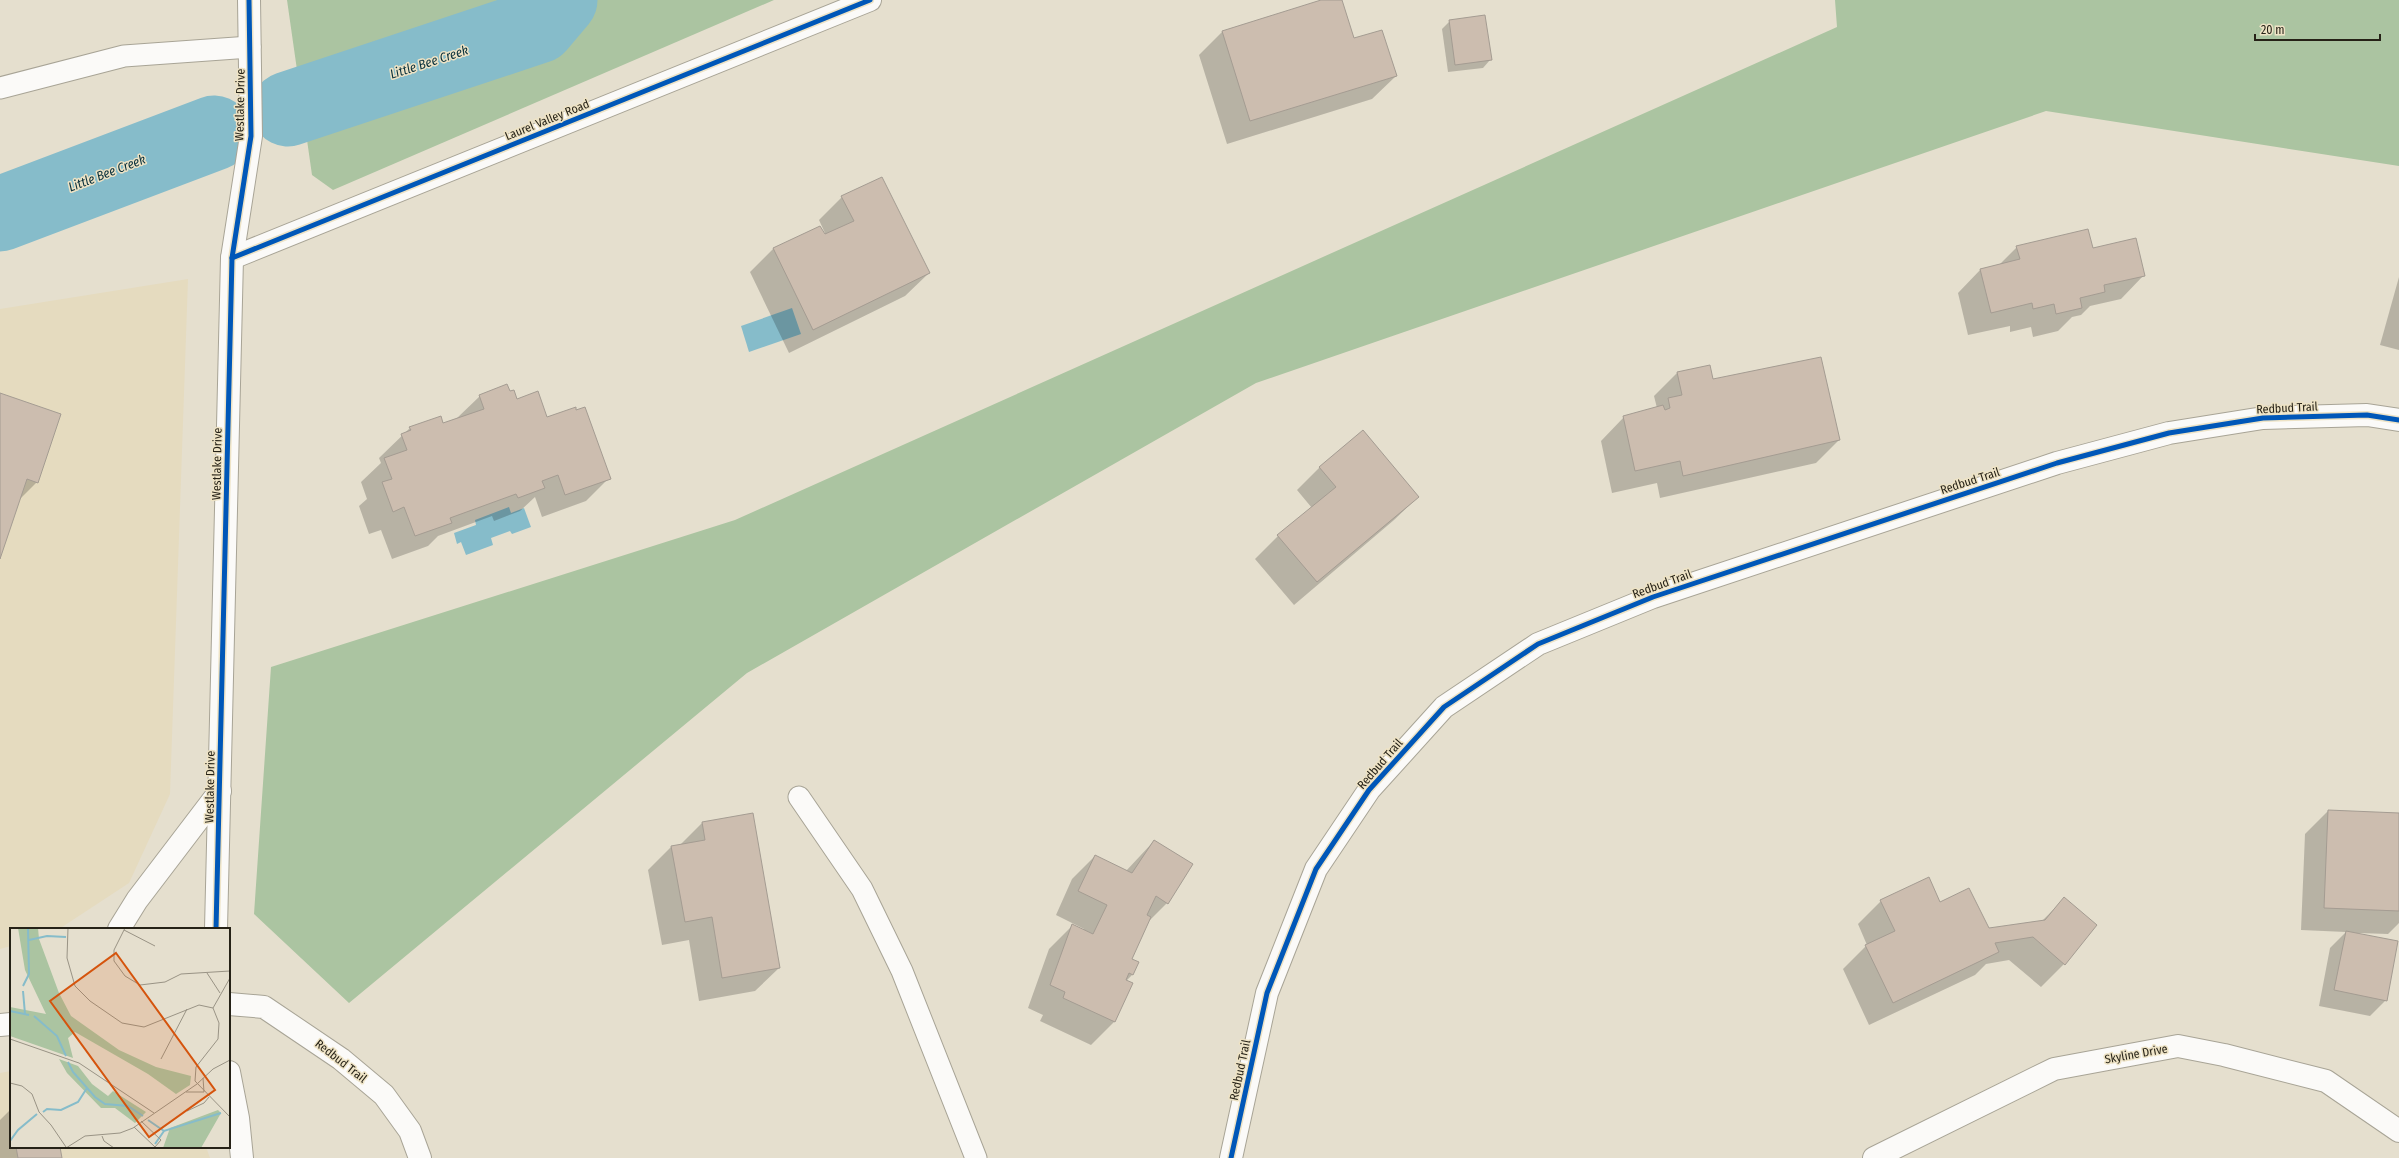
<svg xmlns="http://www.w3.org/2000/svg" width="2399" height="1158" font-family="'Fira Sans Condensed',sans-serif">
<rect width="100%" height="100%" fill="#e5dfce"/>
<g fill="#e5dbbf">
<path d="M188,279L170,794L129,883L59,929H11V946L0,949V309Z"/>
<path d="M11,1071V1147H206L210,1158H0V1073Z"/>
</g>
<g fill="#abc4a1">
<path d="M287,0H774L333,190L312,175Z"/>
<path d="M1835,0H2399V166L2046,111L1256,383L747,673L349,1003L254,914L271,667L735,520L1837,27Z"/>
</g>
<g fill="#86bcca">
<path d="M792,308L801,334L749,352L741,326Z"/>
<path d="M509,507L511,513L524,508L531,527L512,534L510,531L491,538L493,545L466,555L461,542L457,544L454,533L476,525L475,520Z"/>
</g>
<g fill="#0003">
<path d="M1325,0H1341L1353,39L1396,76L1372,99L1227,144L1199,55L1222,32Z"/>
<path d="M1450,21L1490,60L1483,68L1448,72L1442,29Z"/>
<path d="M842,197L929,273L905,296L789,353L750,272L773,249L820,227L824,234L825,233L819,220Z"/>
<path d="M2017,247L2093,249L2144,275L2121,299L2090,306L2081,315L2072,317L2058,331L2033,337L2031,327L2010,332V326L1968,335L1958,293L1981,269L1999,265Z"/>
<path d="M2399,277V350L2380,345Z"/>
<path d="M1677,373L1839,440L1816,463L1660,498L1657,483L1612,493L1601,441L1624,417L1657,408L1654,396Z"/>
<path d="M510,392L516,400L546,419L609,478L586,501L542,517L535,497L520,511L494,521L492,516L438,536L428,546L392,559L381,530L369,534L359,506L367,499L361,482L381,463L379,458L410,428L443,424L456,419L480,396Z"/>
<path d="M0,394L37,482L19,500L0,556Z"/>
<path d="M1320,467L1418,497L1394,520L1294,605L1255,559L1278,536L1312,508L1297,490Z"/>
<path d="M2328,811L2399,814V923L2388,934L2358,933L2386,1000L2370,1016L2319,1006L2330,948L2346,932L2301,930L2305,834Z"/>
<path d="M702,823L779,968L755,991L699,1001L689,940L662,945L648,870L671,847L680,845Z"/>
<path d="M1154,841L1167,903L1148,922L1130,960L1132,975L1126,981L1132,984L1114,1022L1091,1045L1040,1021L1043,1015L1028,1008L1049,949L1073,925L1083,931L1084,929L1056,915L1072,879L1095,856L1126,871Z"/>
<path d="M2064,899V964L2041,987L2009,960L1986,964L1975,975L1869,1025L1843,969L1867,945L1858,924L1881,901L1939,903L1988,929L2041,922Z"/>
<path d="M9,1111H11V1147H58L61,1158H0V1120Z"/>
</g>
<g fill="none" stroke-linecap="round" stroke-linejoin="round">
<g stroke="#86bcca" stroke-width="75">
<path d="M288,109L538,26L560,0"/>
<path d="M0,214L214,133"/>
</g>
</g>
<g fill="#ccbdaf" stroke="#a49c92">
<path d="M1321,0H1342L1354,38L1382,30L1397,76L1250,121L1222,31Z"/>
<path d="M1485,15L1492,60L1455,65L1449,20Z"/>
<path d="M882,177L930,273L813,330L773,248L820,226L825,234L854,221L841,196Z"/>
<path d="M2088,229L2093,248L2136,238L2145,276L2104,285L2105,292L2080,298L2082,308L2056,314L2054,304L2033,309L2032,303L1991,313L1980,269L2020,259L2016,246Z"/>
<path d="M1821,357L1840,440L1683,476L1680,461L1635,471L1623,416L1663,405L1665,410L1670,408L1668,398L1682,395L1677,372L1710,365L1713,379Z"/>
<path d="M507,384L510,391L514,390L517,399L538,391L547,417L576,407V410L585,407L611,479L565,495L558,475L542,481L545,488L518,498L516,494L450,518L452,523L415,536L404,507L393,512L382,482L392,479L384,458L407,450L401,434L411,430L409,427L441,416L443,423L484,409L479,395Z"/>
<path d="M0,393L61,414L38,483L27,479L0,559Z"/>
<path d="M1363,430L1419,497L1317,582L1277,535L1336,487L1319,467Z"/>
<path d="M2328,810L2399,813V911L2324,908Z"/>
<path d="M753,813L780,968L722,978L712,917L685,922L671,846L705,840L702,822Z"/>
<path d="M1154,840L1193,864L1168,904L1156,896L1147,915L1151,917L1132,959L1139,962L1133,975L1129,973L1126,980L1133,983L1115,1022L1063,998L1065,992L1050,985L1072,924L1093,934L1107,905L1078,891L1095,855L1132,873Z"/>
<path d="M1929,877L1940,902L1969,888L1989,928L2045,920L2064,897L2097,925L2065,965L2033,937L1995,943L1999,952L1893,1003L1865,945L1895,931L1880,900Z"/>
<path d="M2346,931L2398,941L2387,1001L2334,990Z"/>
<path d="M16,1147H60L62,1158H18Z"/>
</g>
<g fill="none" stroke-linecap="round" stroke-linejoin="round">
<g stroke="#a8a496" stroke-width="23">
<g id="lane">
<path d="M0,88L124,56L250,47"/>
<path d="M799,797L862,889L902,971L976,1158"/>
</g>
</g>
<g stroke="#a8a496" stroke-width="24">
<g id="street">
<path d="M232,258L870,0"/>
<path d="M1874,1158L2054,1069L2178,1046L2224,1055L2326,1081L2399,1131"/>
</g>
</g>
<g stroke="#a8a496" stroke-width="24">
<g id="secondary">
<path d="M119,929L137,900L220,791"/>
<path d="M216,929L232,258L251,136L249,0"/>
<path d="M229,1004L264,1007L341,1059L384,1095L410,1131L420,1158"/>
<path d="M0,1025L11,1024"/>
<path d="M229,1072L238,1118L242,1158"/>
<path d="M1231,1158L1267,993L1316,869L1369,790L1444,707L1538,644L1653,597L2057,463L2169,433L2263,418L2367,415L2399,420"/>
</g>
</g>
<use href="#lane" stroke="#fbfaf8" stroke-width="21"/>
<use href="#street" stroke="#fbfaf8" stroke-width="22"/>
<use href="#secondary" stroke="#fbfaf8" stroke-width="22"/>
<g stroke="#eee3c5" stroke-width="8">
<g id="cycleway">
<path d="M232,258L870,0"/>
<path d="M216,929L232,258L251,136L249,0"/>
<path d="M1231,1158L1267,993L1316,869L1369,790L1444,707L1538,644L1653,597L2057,463L2169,433L2263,418L2367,415L2399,420"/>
</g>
</g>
<use href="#cycleway" stroke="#0057b8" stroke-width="5"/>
</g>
<g text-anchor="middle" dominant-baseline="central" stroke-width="3" stroke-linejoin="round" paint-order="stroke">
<g font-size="12" fill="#262217" stroke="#eee3c5">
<text transform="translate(240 105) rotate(-89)">Westlake Drive</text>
<text transform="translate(547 120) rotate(-22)">Laurel Valley Road</text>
<text transform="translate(2287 408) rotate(-3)">Redbud Trail</text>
<text transform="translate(217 464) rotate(-89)">Westlake Drive</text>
<text transform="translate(1970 481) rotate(-18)">Redbud Trail</text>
<text transform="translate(1662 584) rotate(-20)">Redbud Trail</text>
<text transform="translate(1380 764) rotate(-49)">Redbud Trail</text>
<text transform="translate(210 787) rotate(-89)">Westlake Drive</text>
<text transform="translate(2136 1054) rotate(-10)">Skyline Drive</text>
<text transform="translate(341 1061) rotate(38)">Redbud Trail</text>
<text transform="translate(1240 1070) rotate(-78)">Redbud Trail</text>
</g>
<g font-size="13" font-style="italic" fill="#072f3b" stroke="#eee3c5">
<text transform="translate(429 62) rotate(-18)">Little Bee Creek</text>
<text transform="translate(107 173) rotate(-21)">Little Bee Creek</text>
</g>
</g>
<g transform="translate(10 928)">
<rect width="220" height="220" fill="#e5dfce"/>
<path d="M8,0H28L29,11L49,65L61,88L109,122L146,139L181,148L180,157L166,166L138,146L65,104L58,110L63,130L0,108V79L36,86L15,42ZM49,131L68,138L82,156L98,168L103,163L136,184L125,195L105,180H91L57,145ZM208,182L211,185L191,220H153L160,200Z" fill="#abc4a1"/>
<path fill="none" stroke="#86bcca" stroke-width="2" d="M19,12L37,8L56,9M13,58L19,46L18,0M13,63L15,86M0,83L19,87M24,88L47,108L56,128M58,134L63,144L85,169L95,176L118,178L133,188M33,184L37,181L51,182L68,174L77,160M138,192L154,203L211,185M0,213L8,202L27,186M145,216L154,203"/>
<path fill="none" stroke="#999385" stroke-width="1" d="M58,0L57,30L65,58L80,73L112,95L134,99L189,77L203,80L209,95L208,111L186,139L185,153L220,189M115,0L104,22V33L115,48L130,57L155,54L171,46L220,43M114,2L145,18M197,45L210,65M203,80L220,50M0,111L69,135L144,185M151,131L177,81M0,155L12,158L22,166L29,184L41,197L56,219M176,164H194L193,150M177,183L194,175L199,169M124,199L145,219L151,212L131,193M92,208L94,213L104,220M56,220L75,208L110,205L123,200L187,156L203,141L220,132"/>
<path fill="#d5540d" fill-opacity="0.15" stroke="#d5540d" stroke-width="2" d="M106,25L205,162L139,209L40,73Z"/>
<rect width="220" height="220" fill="none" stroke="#262217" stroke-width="2"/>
</g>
<path d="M2255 34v6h125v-6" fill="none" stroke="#262217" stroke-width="2"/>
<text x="2261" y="34" font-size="12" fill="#262217" stroke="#eee3c5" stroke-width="3" paint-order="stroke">20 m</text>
</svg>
